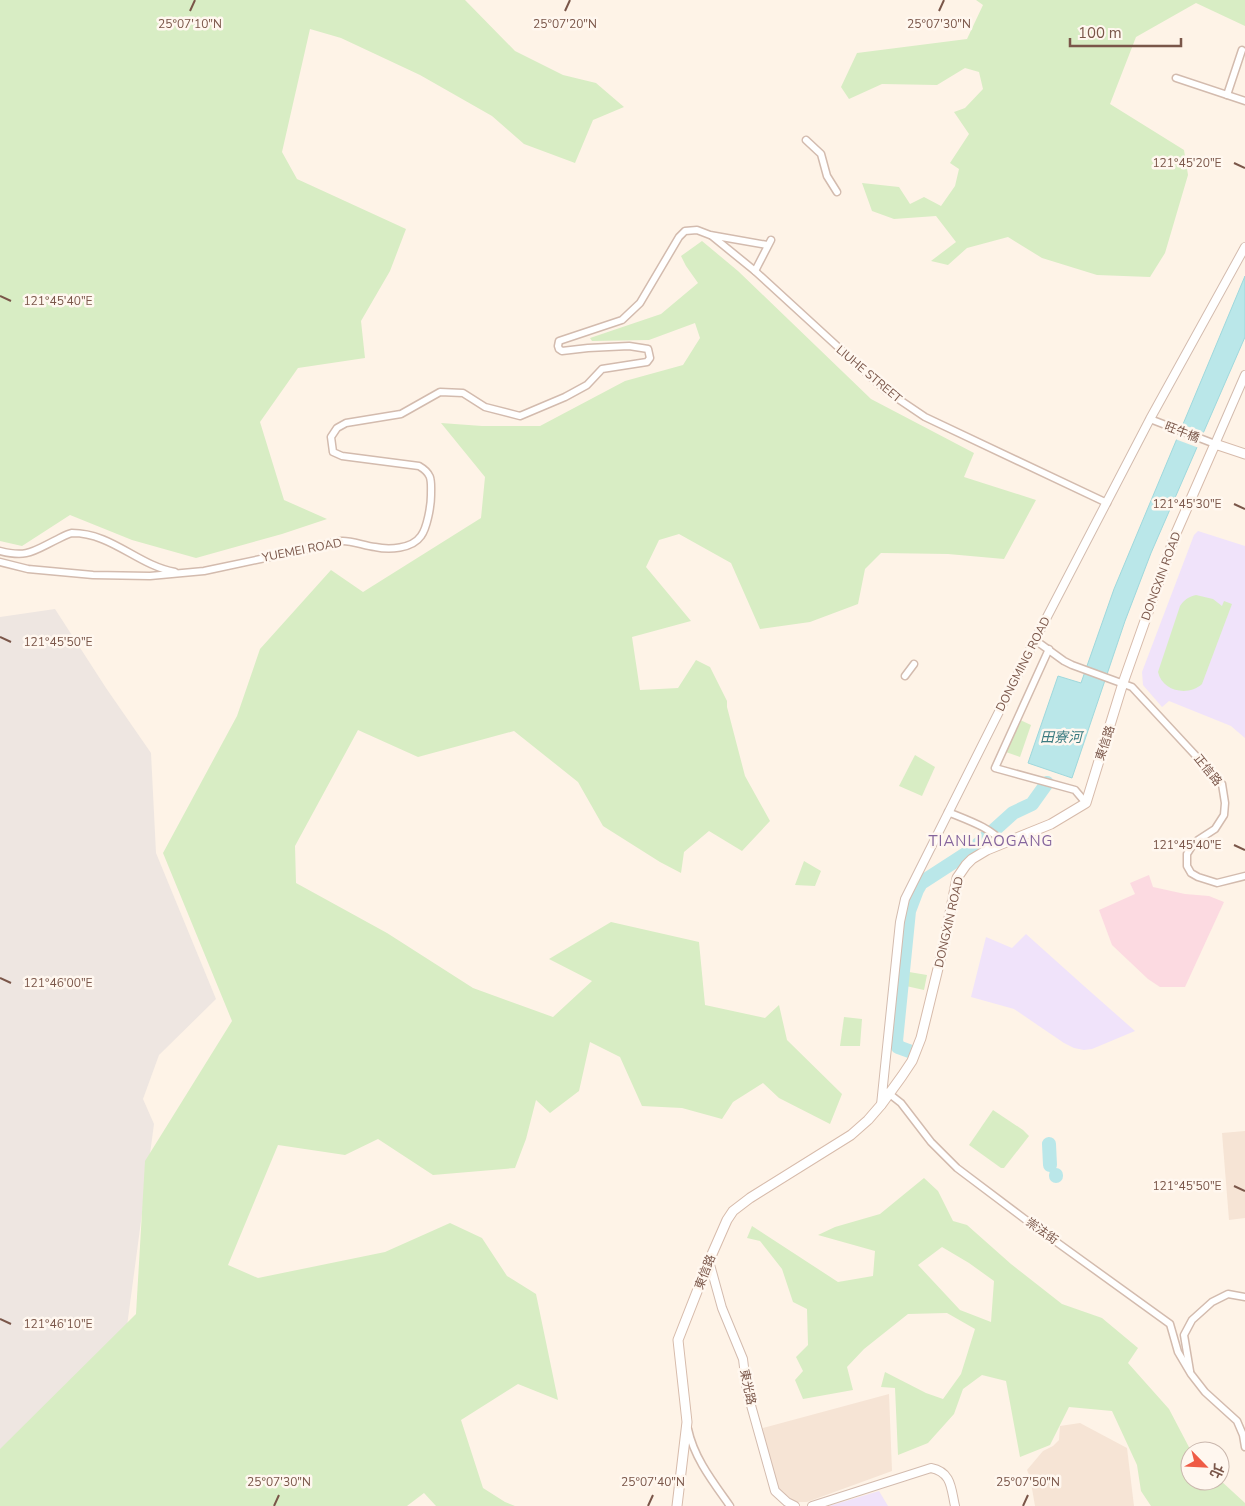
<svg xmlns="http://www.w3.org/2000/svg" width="1245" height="1506" font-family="'Nunito Sans','Noto Sans TC',sans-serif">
<rect width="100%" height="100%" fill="#fef3e7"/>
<g fill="#f6e4d5">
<path d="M1245,1131V1218L1229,1220L1222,1133Z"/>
<path d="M889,1394L892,1471L807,1502H795L779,1489L766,1450L763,1428Z"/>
<path d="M1080,1423L1127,1448L1134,1506H1035L1030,1477L1027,1470L1043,1451L1053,1446L1059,1440L1060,1426Z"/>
</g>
<path fill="#eee6e1" d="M55,609L106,688L151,753L156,853L216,999L159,1055L143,1099L154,1124L123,1356L0,1481V617Z"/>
<g fill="#f0e3fa">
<path d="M1198,531L1245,546V738L1231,726L1169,701L1162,707L1143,685L1142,672L1194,535Z"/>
<path d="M1026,934L1084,986L1135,1031L1092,1049L1084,1050L1074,1048L1064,1043L1014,1009L971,997L986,937L1012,948Z"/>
<path d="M879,1491L888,1506H829Z"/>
</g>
<path fill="#fcdae1" d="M1149,875L1153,887L1185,894L1209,896L1224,902L1185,987H1160L1148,979L1112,945L1099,910L1135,894L1130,883Z"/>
<g fill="#d8edc4" fill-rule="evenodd">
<path d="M0,0H465L515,51L563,75L596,83L624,107L593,120L575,163L524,144L492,116L420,75L341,38L310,29L282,152L297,179L406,229L390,271L361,321L365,358L298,368L260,422L284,500L327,519L282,534L196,558L132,540L70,515L22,546L0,541Z"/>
<path d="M976,0H1245V26L1196,3L1136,37L1110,104L1184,150L1188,175L1165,253L1150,277L1097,275L1042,258L1008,237L967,248L948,265L931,261L956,242L936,216L894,219L872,211L862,183L899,187L910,204L924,197L941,206L955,186L959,169L950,163L969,134L954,112L965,108L983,89L979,72L965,68L937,85L882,84L849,99L841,87L857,53L967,39L983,5Z"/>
<path d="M702,241L738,271L871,399L974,453L964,477L1036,500L1004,559L948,554L881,553L865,569L858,604L810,622L760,629L731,563L679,534L659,540L646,567L691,621L632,637L640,690L678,688L696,660L710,667L727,701V707L745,776L770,821L742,851L709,831L684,852L681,873L660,862L603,826L578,782L514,731L418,757L358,730L295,846L296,883L387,933L473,988L553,1017L592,981L549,959L611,922L699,942L705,1005L765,1018L779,1005L787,1040L842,1094L830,1124L779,1098L763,1083L733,1102L722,1119L682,1108L642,1106L620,1057L590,1042L579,1091L550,1113L536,1100L526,1139L515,1168L433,1175L378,1139L345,1155L278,1145L228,1265L258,1278L385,1252L450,1223L482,1238L507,1276L536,1294L558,1400L518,1384L461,1420L483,1488L505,1502L515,1506H436L424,1493L407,1506H0V1449L136,1314L145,1161L232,1021L163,853L237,716L260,649L331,570L363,592L481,518L485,477L441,423L482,426H540L625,381L683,365L700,338L695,323L649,340L592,341L590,338L661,314L698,283L686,266L681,256Z"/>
<path d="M1196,595L1213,599L1222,606L1224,601L1232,604L1202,684C1188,697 1162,691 1158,672L1180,606C1184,600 1188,597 1196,595Z"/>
<path d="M1018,719L1031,725L1020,757L1003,751Z"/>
<path d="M915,755L935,767L922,796L899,786Z"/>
<path d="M804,861L821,871L815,886L795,885Z"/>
<path d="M909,972L927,975L924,990L906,986Z"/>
<path d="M844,1017L862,1019L860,1046H840Z"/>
<path d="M993,1110L1023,1130L1029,1136L1004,1168H1001L969,1145Z"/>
<path d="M924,1178L938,1191L953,1221L967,1225L1011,1264L1062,1304L1102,1318L1138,1348L1128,1363L1169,1409L1191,1451L1190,1481L1220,1480L1245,1503V1506H1151L1141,1491L1137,1465L1112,1411L1069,1407L1050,1445L1020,1457L1006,1381L982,1375L963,1389L954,1414L928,1443L898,1455L895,1388L881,1387L885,1372L926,1393L943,1399L961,1374L975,1329L947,1313L908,1314L864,1349L847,1367L853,1390L803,1399L795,1380L803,1371L796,1357L808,1345L807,1309L793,1302L782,1269L760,1241L747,1238L752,1226L838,1282L873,1276L875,1251L818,1235L835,1227L880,1214ZM942,1247L969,1263L994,1281L991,1322L960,1310L918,1265Z"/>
</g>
<path fill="#bae7e9" stroke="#9fd8dc" d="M1245,276V337L1151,553L1125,621L1072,778L1028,763L1058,676L1081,683L1114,589Z"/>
<path fill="#fef3e7" d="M1181,424L1205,433L1199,448L1175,439Z"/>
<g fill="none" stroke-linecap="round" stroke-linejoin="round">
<g stroke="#bae7e9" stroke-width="14">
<path d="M909,1051L898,1047L896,1041L909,911L917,890L921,883L972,850L1013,813L1032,804L1047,783"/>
<path d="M1049,1144L1050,1165"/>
<path d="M1056,1175V1176"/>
</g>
<g stroke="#d3bbae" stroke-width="9">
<g id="minor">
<path d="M1176,78L1245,101"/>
<path d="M1227,95L1242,50"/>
<path d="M806,140L821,154L827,176L837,192"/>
<path d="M712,236L755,271L885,390L925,417L1107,503"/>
<path d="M755,271L771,240"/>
<path d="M1150,419L1215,444"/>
<path d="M0,551C28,558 33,551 58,539C62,537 67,534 72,533C112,533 137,565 175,572"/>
<path d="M0,562L28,569L93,575L150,576L204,571L322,546C328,544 335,541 341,541C350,540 365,546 375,547C389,550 412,549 421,536C427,528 431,506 431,495C431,481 433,474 419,466L342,456L333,452L331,437L337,428L346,423L401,414L440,392L463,393L485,407L520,416L565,397L587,385L602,369L647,362L650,358L648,349L629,346L588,348L562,351L559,349L558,346L559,341L622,320L640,303L679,237L685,231L697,230L710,235L767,245"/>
<path d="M1035,640L1064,661L1072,665L1132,687L1222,784L1225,803L1224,815L1215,829L1198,840L1192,846L1187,854V866L1191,873L1198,877L1217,883L1245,876"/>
<path d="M1049,649L995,768L1075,790L1086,803"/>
<path d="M905,676L914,664"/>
<path d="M948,812C967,820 990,827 1003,843"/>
<path d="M887,1092L901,1103L931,1142L957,1168L1026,1220L1170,1324L1178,1352L1191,1374L1205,1392L1237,1421L1243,1435L1245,1447"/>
<path d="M1190,1371L1184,1335L1192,1320L1212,1302L1228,1294L1245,1297"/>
<path d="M688,1429C694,1458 713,1482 730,1506"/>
</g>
</g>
<g stroke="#d3bbae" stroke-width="10">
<g id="tertiary">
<path d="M1215,444L1245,375"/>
<path d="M881,1105L900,922L905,899L1035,640L1150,419L1245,247"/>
<path d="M709,1261L722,1308L743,1359L747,1391L775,1491L787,1502L795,1506"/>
<path d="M812,1506L931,1468C952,1472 951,1489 955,1506"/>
</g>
</g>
<g stroke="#d7bbab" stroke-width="11">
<path id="secondary" d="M677,1506L687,1422L678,1340L709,1261L727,1220L733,1211L750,1198L851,1135L868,1120L881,1105L902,1076L912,1061L921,1038L943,948L957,878L966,865L972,859L987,850L1051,824L1086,803L1123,683L1176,533L1215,444L1245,454"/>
</g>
<use href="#minor" stroke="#fff" stroke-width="6"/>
<use href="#tertiary" stroke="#fff" stroke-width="8"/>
<use href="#secondary" stroke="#fff" stroke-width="9"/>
</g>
<path fill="none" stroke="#7a5649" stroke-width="2" d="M190,11L195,0M565,11L570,0M939,11L944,0M1234,163L1245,168M0,296L11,301M1234,504L1245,509M0,637L11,642M1234,845L1245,850M0,978L11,983M1234,1186L1245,1191M0,1319L11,1324M274,1506L279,1495M648,1506L653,1495M1023,1506L1028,1495"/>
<g text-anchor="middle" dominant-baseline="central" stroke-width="5" stroke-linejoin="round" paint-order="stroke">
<g font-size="12" fill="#7a5649" stroke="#fff7ef">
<text transform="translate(869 374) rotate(40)">LIUHE STREET</text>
<text transform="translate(1182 432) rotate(21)">旺牛橋</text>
<text transform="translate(302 550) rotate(-11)">YUEMEI ROAD</text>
<text transform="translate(1161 576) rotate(-70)">DONGXIN ROAD</text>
<text transform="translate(1023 664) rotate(-63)">DONGMING ROAD</text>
<text transform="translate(1105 743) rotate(-72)">東信路</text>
<text transform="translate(1208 770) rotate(51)">正信路</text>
<text transform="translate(949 922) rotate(-77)">DONGXIN ROAD</text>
<text transform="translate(1042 1231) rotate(35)">崇法街</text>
<text transform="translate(705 1272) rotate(-69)">東信路</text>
<text transform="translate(748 1387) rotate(78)">東光路</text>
</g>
<g font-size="14" font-style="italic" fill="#3b7b80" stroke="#fff7ef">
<text x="1061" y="737">田寮河</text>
</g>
<g font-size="15" letter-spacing="1" fill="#85659d" stroke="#fff7ef">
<text x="991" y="841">TIANLIAOGANG</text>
</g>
</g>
<g font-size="12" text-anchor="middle" fill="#7a5649" stroke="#fff7ef" stroke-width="5" stroke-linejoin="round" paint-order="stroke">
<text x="565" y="28">25°07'20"N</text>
<text x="939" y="28">25°07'30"N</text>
<text x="190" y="28">25°07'10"N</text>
<text x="1187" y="167">121°45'20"E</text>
<text x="58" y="305">121°45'40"E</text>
<text x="1187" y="508">121°45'30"E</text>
<text x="58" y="646">121°45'50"E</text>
<text x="1187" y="849">121°45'40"E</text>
<text x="58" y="987">121°46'00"E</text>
<text x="1187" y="1190">121°45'50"E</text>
<text x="58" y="1328">121°46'10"E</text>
<text x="279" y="1486">25°07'30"N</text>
<text x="653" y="1486">25°07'40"N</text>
<text x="1028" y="1486">25°07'50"N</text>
</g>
<g transform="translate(1205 1466) rotate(114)"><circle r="24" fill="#fff7ef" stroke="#cab7ad"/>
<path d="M0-4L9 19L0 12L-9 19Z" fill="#ef5b45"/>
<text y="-8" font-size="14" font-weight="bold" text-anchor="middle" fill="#7a5649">北</text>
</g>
<path d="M1070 38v8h111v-8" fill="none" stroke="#7a5649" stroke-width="2.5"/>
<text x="1078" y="38" font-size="15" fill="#7a5649" stroke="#fff7ef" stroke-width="4" paint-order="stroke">100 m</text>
</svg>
